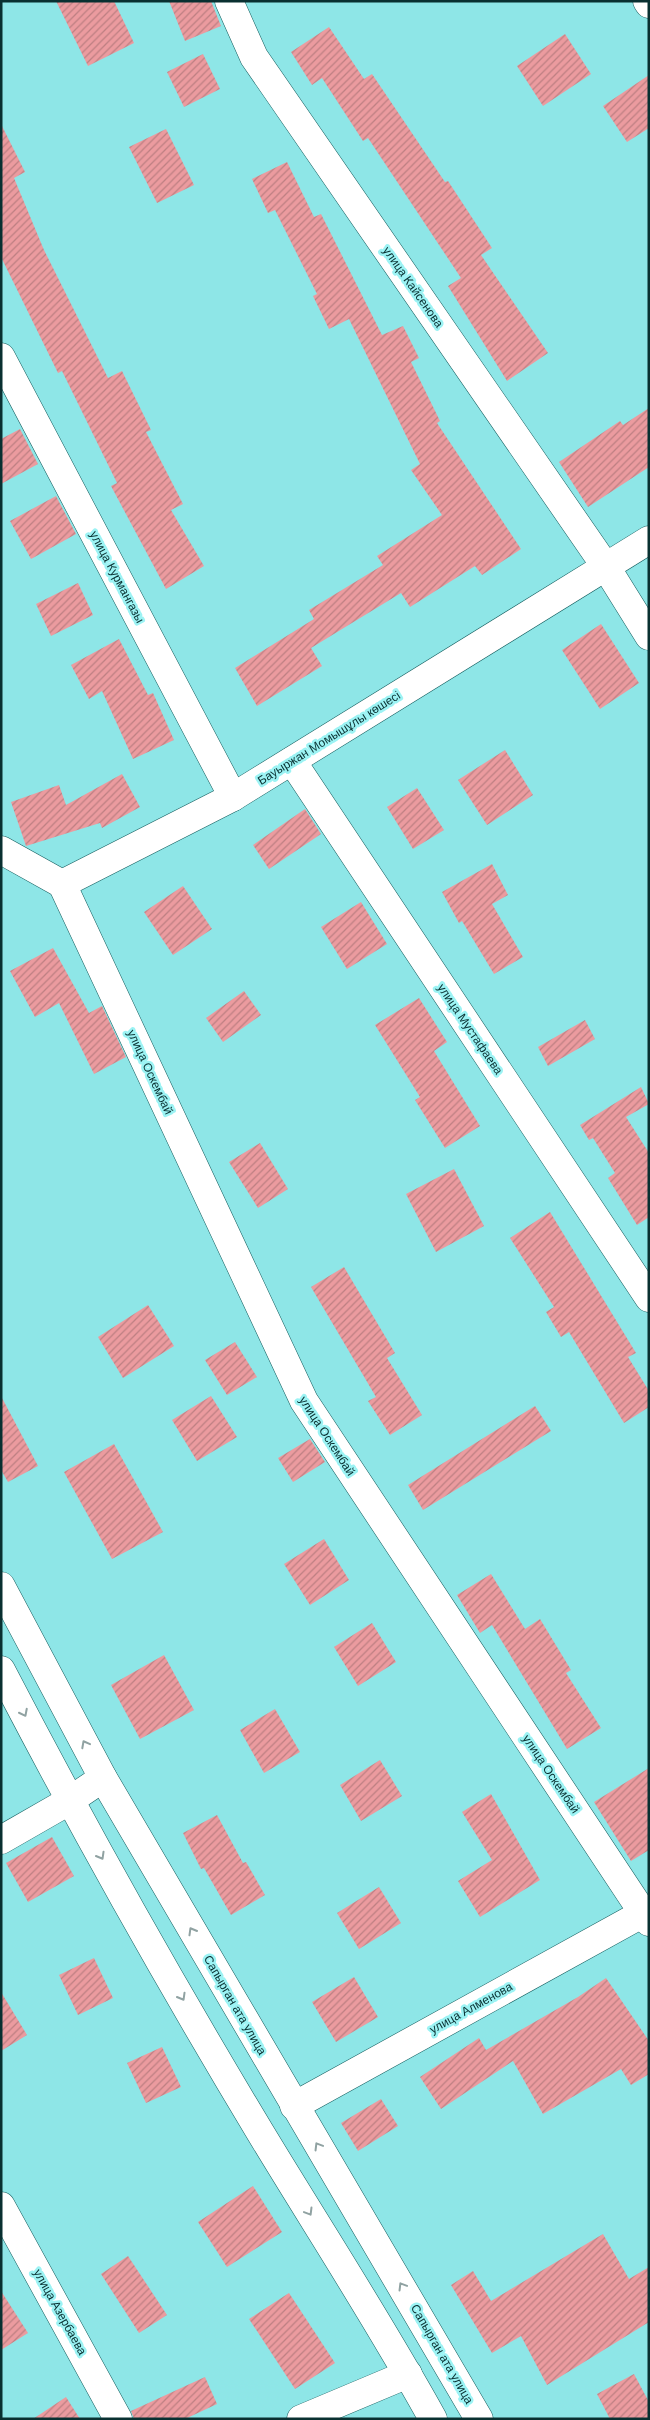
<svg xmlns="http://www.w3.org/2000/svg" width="650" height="2420" font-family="'DM Sans',sans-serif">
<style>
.building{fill:url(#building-hatch)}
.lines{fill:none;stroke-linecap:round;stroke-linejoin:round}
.minor-casing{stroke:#145d5e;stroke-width:29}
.major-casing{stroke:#145d5e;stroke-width:29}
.minor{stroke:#fff;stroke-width:28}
.major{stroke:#fff;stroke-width:28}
.oneway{stroke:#90a2a2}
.labels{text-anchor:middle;stroke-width:5;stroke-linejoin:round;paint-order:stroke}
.street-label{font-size:12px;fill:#093031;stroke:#9cf3f4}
</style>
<defs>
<pattern id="building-hatch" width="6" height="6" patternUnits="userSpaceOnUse" patternTransform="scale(1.25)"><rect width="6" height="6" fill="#eb9b9f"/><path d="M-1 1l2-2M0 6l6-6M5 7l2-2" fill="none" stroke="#bd7f82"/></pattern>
</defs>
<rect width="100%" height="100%" fill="#8ee6e7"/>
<!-- building -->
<g class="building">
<path d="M 56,1 L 114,1 L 134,43 L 88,66 Z"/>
<path d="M 169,1 L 211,1 L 221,26 L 185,41 Z"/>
<path d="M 329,27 L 364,79 L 372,74 L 445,182 L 448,181 L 492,248 L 481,255 L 548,353 L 507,381 L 448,286 L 461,278 L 368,138 L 363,141 L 322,78 L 312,85 L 291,52 Z"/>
<path d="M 565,34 L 591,74 L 543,106 L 517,66 Z"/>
<path d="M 203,54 L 220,89 L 184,107 L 167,72 Z"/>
<path d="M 649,75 L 649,128 L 627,142 L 603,106 Z"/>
<path d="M 1,124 L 25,172 L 14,178 L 44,250 L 108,378 L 122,371 L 151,430 L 146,432 L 183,504 L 171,510 L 204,566 L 166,589 L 111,486 L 117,483 L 62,371 L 58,373 L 1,257 Z"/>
<path d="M 166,129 L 194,185 L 157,203 L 129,147 Z"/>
<path d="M 287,162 L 314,217 L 321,214 L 382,335 L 403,326 L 419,358 L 411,362 L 440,421 L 437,423 L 521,549 L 482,575 L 475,566 L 410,607 L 401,593 L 311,648 L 322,666 L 257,706 L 235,668 L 314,619 L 309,610 L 383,565 L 377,556 L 442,515 L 411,470 L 420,464 L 349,319 L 329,329 L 313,296 L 317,294 L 275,210 L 268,213 L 252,179 Z"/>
<path d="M 649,408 L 649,467 L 588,507 L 559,462 L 620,421 L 623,425 Z"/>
<path d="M 20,429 L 38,464 L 1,484 L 1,439 Z"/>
<path d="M 56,496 L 76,534 L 31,559 L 10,521 Z"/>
<path d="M 78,583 L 93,615 L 51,636 L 36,604 Z"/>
<path d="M 601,624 L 639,683 L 600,709 L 562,650 Z"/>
<path d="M 119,639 L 148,695 L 153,693 L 174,740 L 133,759 L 102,691 L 89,699 L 71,665 Z"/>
<path d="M 505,750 L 533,795 L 487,825 L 458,780 Z"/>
<path d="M 122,774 L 140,807 L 102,828 L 100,823 L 26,846 L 11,802 L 59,785 L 66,805 Z"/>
<path d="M 417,788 L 444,830 L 413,849 L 387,807 Z"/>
<path d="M 305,809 L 321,834 L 269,869 L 253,845 Z"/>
<path d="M 492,864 L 508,895 L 492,904 L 523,957 L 494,974 L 462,921 L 459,923 L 442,892 Z"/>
<path d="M 183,886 L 212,929 L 173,955 L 144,912 Z"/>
<path d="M 361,902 L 387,944 L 347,969 L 321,927 Z"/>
<path d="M 53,948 L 89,1013 L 102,1006 L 126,1057 L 94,1074 L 59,1003 L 35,1017 L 10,971 Z"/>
<path d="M 244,991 L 261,1015 L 223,1042 L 206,1018 Z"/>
<path d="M 419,998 L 447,1042 L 434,1051 L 480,1126 L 445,1148 L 415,1100 L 420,1097 L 375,1025 Z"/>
<path d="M 585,1020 L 595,1039 L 548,1066 L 538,1047 Z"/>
<path d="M 641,1087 L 649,1104 L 626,1117 L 649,1153 L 649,1217 L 637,1225 L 608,1178 L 615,1173 L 593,1138 L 589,1140 L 580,1125 Z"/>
<path d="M 260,1143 L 288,1189 L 258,1208 L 229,1162 Z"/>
<path d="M 454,1169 L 484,1226 L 436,1252 L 406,1194 Z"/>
<path d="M 550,1212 L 636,1353 L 628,1357 L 649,1391 L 649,1407 L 624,1423 L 569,1332 L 561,1337 L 546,1312 L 554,1307 L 510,1238 Z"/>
<path d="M 344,1267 L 395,1353 L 387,1358 L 422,1415 L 390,1435 L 368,1401 L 376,1397 L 311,1287 Z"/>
<path d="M 148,1305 L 174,1346 L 123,1378 L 98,1337 Z"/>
<path d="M 235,1342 L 257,1377 L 227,1395 L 205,1360 Z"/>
<path d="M 1,1396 L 38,1466 L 8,1482 L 1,1470 Z"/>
<path d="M 211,1396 L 237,1437 L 197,1461 L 172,1420 Z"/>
<path d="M 535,1406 L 551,1431 L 423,1510 L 408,1485 Z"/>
<path d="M 310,1439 L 325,1462 L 293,1482 L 278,1458 Z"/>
<path d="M 114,1444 L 163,1532 L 112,1559 L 64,1472 Z"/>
<path d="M 324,1539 L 349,1580 L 310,1605 L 284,1564 Z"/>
<path d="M 491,1574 L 525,1629 L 540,1619 L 571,1670 L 566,1673 L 601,1728 L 567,1749 L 492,1625 L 480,1633 L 457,1595 Z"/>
<path d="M 372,1623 L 396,1662 L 358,1686 L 334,1647 Z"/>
<path d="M 164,1655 L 194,1710 L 140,1739 L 111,1685 Z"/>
<path d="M 275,1709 L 300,1752 L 264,1773 L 240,1730 Z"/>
<path d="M 380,1760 L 402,1796 L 361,1821 L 340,1785 Z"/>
<path d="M 649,1768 L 649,1850 L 631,1861 L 594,1802 Z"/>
<path d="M 491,1794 L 540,1880 L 480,1917 L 458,1881 L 492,1860 L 462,1812 Z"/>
<path d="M 217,1815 L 243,1863 L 246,1862 L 265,1895 L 231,1915 L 204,1868 L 201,1869 L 183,1833 Z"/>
<path d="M 52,1837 L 74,1876 L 28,1902 L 6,1863 Z"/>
<path d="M 379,1887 L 401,1923 L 359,1949 L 337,1913 Z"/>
<path d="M 94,1958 L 113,1998 L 78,2015 L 59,1975 Z"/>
<path d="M 354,1977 L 378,2017 L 336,2042 L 312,2002 Z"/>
<path d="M 606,1978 L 649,2041 L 649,2074 L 631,2085 L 621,2069 L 543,2114 L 513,2061 L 441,2109 L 420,2077 L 479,2038 L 486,2050 L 578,1997 Z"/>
<path d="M 1,1992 L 27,2035 L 1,2051 Z"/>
<path d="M 162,2047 L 181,2087 L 146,2103 L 127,2063 Z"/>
<path d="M 381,2099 L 398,2126 L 358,2151 L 341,2123 Z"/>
<path d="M 253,2186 L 282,2232 L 227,2267 L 198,2222 Z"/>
<path d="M 603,2234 L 629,2279 L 649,2267 L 649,2322 L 547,2385 L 521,2336 L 492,2353 L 451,2285 L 473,2271 L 491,2301 Z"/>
<path d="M 128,2256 L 167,2315 L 139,2333 L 101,2274 Z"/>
<path d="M 1,2291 L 28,2333 L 1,2350 Z"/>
<path d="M 289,2293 L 335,2363 L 295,2389 L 249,2319 Z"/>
<path d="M 634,2374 L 649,2402 L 649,2419 L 610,2419 L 597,2394 Z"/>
<path d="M 205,2377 L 217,2404 L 185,2419 L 134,2419 L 131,2411 Z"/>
<path d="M 66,2397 L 80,2419 L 33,2419 Z"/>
</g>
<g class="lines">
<!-- minor casing -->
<g class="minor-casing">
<g id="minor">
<path d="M 229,1 L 254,57 L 606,567 L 649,636"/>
<path d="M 647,1 L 649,4"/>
<path d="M 1,357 L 233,797"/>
<path d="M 292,761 L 649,1298"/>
<path d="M 1,850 L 62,884 L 233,797 L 649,540"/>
<path d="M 62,884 L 304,1401 L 649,1922"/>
<path d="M 1,1840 L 69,1801 L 103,1778"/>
<path d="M 294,2106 L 649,1910"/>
<path d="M 1,2206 L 118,2419"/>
<path d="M 301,2419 L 408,2374"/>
</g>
</g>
<!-- major casing -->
<g class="major-casing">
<g id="major">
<path d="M 1,1586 L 103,1778 L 479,2419"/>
<path d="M 1,1670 C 82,1826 169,1981 260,2132 C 318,2228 379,2321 433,2419"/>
</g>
</g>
<!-- minor -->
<use href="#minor" class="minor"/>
<!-- major -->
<use href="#major" class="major"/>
</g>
<!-- one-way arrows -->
<defs><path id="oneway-chevron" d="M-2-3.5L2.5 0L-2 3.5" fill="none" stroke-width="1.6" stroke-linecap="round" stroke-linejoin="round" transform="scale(1.25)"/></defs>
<g class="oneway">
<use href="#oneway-chevron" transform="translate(24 1713) rotate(63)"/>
<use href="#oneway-chevron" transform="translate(85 1744) rotate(-118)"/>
<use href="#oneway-chevron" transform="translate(101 1856) rotate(60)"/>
<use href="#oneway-chevron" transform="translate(192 1931) rotate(-120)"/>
<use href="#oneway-chevron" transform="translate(182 1997) rotate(60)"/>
<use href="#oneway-chevron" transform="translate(318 2146) rotate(-121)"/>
<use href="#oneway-chevron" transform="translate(309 2212) rotate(59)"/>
<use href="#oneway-chevron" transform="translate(402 2286) rotate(-121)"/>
</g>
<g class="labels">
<!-- street labels -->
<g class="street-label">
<text transform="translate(413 287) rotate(55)" y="4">улица Кайсенова</text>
<text transform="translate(117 577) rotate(62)" y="4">улица Курмангазы</text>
<text transform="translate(329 738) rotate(-32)" y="4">Бауыржан Момышұлы көшесі</text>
<text transform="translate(470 1029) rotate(56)" y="4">улица Мустафаева</text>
<text transform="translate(150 1072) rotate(65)" y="4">улица Оскембай</text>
<text transform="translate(327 1436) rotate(57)" y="4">улица Оскембай</text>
<text transform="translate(551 1774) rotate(56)" y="4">улица Оскембай</text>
<text transform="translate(235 2005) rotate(60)" y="4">Сапырган ата улица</text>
<text transform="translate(471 2008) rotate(-29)" y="4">улица Алменова</text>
<text transform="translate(60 2312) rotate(61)" y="4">улица Азербаева</text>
<text transform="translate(442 2354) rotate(60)" y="4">Сапырган ата улица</text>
</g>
</g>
<!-- border -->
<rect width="650" height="2420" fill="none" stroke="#093031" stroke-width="5"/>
</svg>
